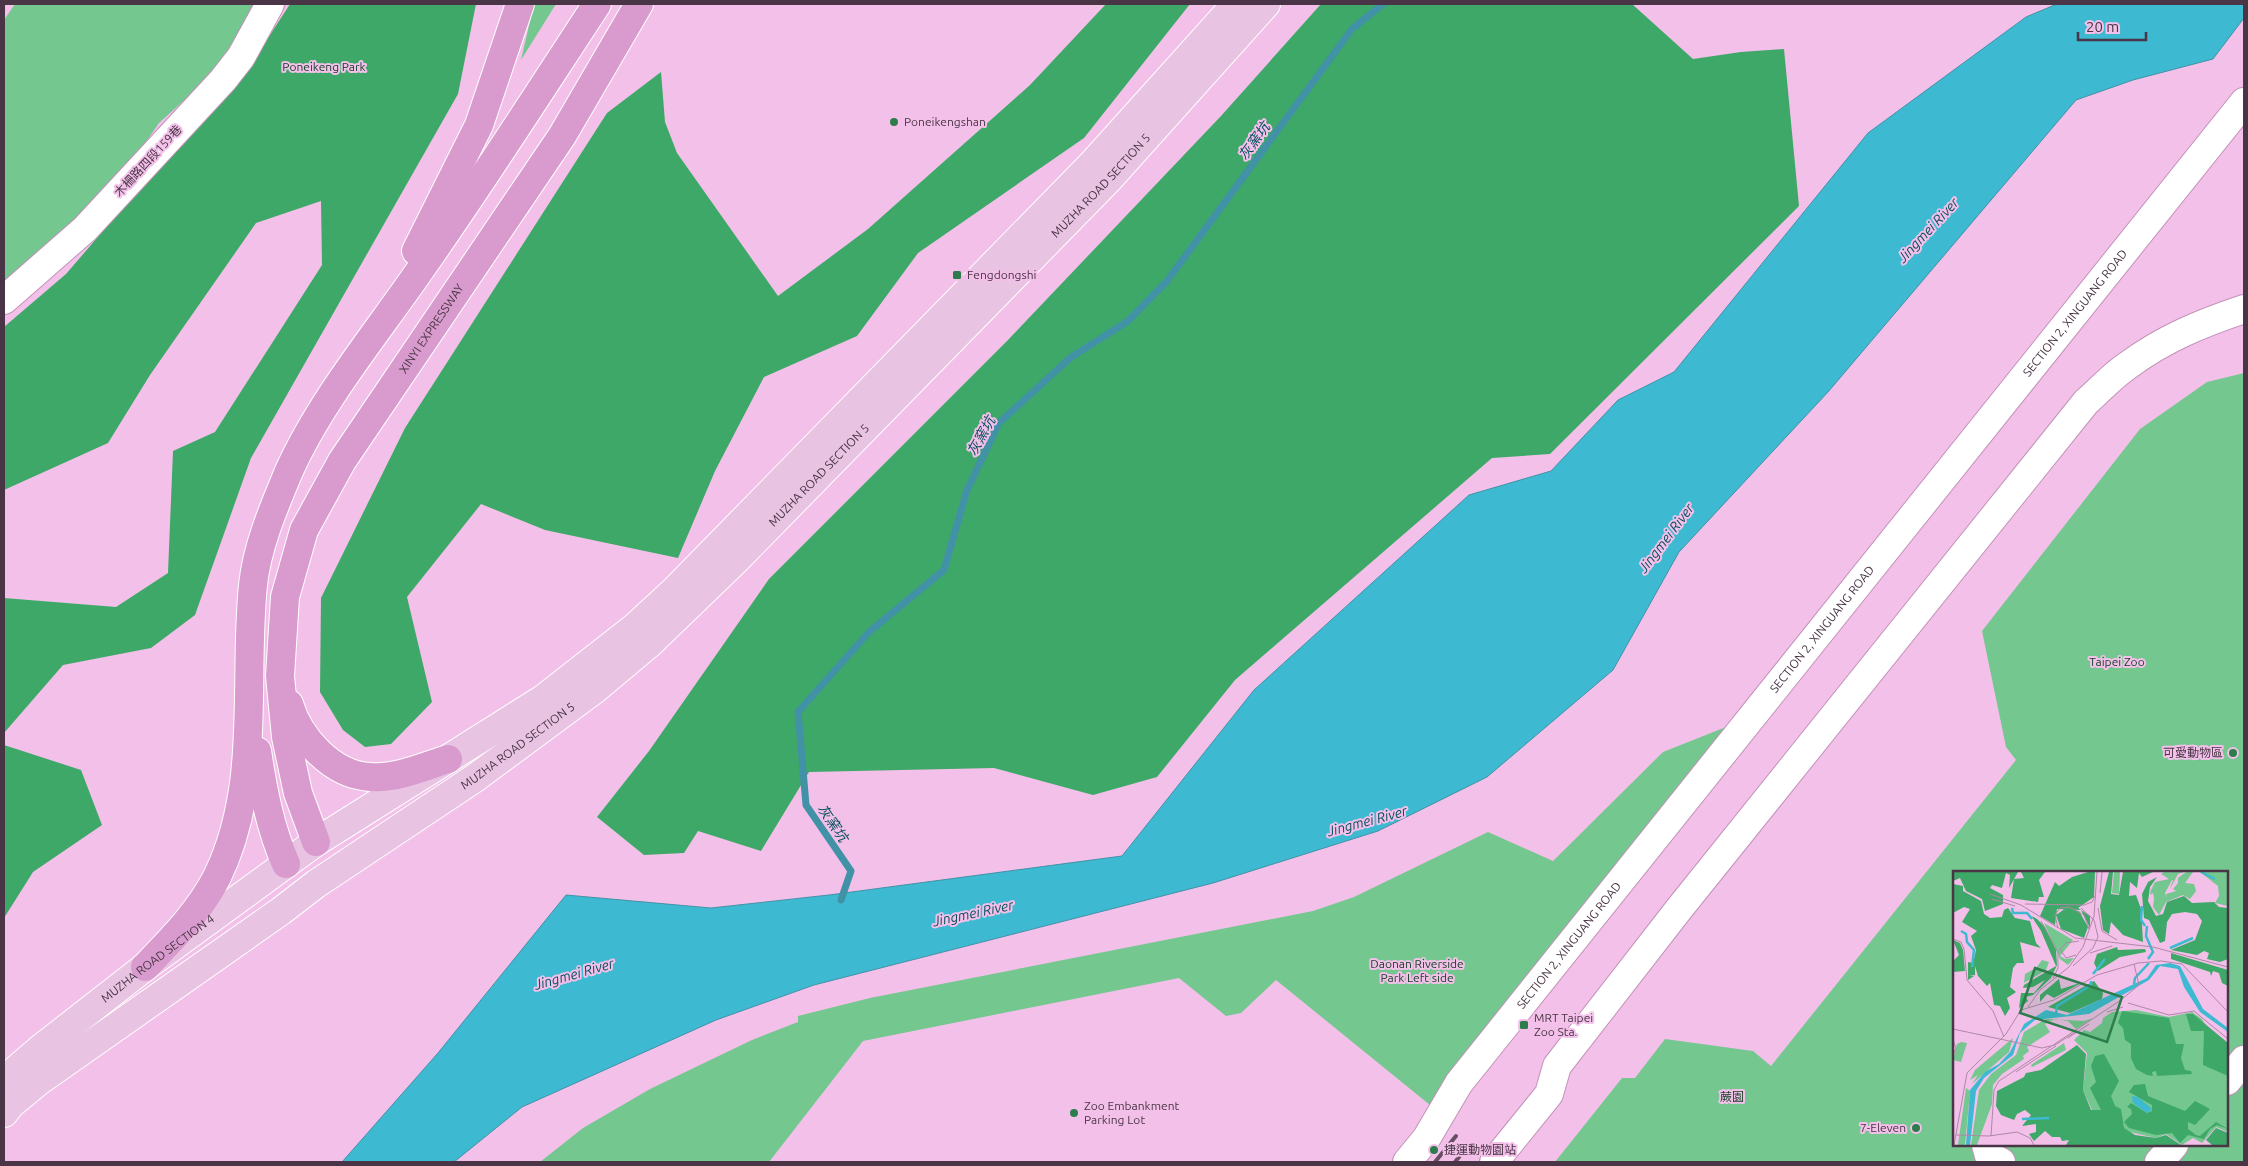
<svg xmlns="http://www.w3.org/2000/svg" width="2248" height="1166" font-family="Ubuntu,'Noto Sans TC',sans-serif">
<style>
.green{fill:#74c78f;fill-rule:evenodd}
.forest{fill:#3da867}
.water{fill:#3dbad1;stroke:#4192a7}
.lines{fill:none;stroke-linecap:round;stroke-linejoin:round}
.stream{stroke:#4192a7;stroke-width:7}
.minor-casing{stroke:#c292b9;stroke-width:30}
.major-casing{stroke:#fff;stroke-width:30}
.highway-casing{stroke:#fff;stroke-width:30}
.minor{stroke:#fff;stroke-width:28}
.major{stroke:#e8c3e2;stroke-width:28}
.highway{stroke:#d99bce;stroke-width:28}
.rail{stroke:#684e63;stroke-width:4}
.poi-dot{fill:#2d7c4b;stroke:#f3c0e9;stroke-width:2}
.labels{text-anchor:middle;stroke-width:4;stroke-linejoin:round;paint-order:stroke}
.park-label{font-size:12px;fill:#123d22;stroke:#f3c0e9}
.poi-label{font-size:12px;fill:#493545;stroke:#f3c0e9;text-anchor:start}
.street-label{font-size:12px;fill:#493545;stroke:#f3c0e9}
.water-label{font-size:14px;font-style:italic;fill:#06505d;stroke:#f3c0e9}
.inset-river{fill:none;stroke:#3dbad1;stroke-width:2.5}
.inset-road{fill:none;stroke:#af88a7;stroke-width:1}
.view{fill:#2d7c4b;fill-opacity:0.15;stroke:#2d7c4b;stroke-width:2.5}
.inset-edge{fill:none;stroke:#493545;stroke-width:2.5}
</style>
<rect width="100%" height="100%" fill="#f3c0e9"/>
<!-- green -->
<g class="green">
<path d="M 15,4 L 257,4 L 222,66 L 159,123 L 127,169 L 75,222 L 4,282 L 4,20 Z"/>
<path d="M 534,4 L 556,4 L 521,60 Z"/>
<path d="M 2244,373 L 2244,1162 L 1555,1162 L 1622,1078 L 1635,1078 L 1665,1039 L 1753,1051 L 1771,1066 L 2016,760 L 2006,747 L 1982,631 L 2140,429 L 2207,382 ZM 1954,872 L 2227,872 L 2227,1145 L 1954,1145 Z"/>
<path d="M 1731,725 L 1430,1105 L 1276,980 L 1241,1013 L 1226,1016 L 1179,978 L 863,1041 L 769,1162 L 540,1162 L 583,1128 L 650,1089 L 752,1040 L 798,1022 L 798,1016 L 870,998 L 1313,911 L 1354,897 L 1488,832 L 1553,861 L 1663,752 Z"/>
</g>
<!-- forest -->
<g class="forest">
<path d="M 290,4 L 476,4 L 458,94 L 251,458 L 195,615 L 151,648 L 63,665 L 4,733 L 4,598 L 116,607 L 168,573 L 173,451 L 215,432 L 322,265 L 321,201 L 256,223 L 150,375 L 108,443 L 4,490 L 4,327 L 66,274 L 172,151 L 237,86 Z"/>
<path d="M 1106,4 L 1190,4 L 1084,138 L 918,253 L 857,336 L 764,377 L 715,471 L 678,558 L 545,530 L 481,504 L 407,597 L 432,702 L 391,744 L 365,747 L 343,730 L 320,692 L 321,598 L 405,428 L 607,113 L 661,72 L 665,122 L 677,153 L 778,296 L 868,229 L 1030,85 Z"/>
<path d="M 1321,4 L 1632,4 L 1693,59 L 1741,52 L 1784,49 L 1799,206 L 1550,454 L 1492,458 L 1235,680 L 1157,777 L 1093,795 L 994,768 L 809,772 L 761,851 L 698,831 L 684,853 L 644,855 L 597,817 L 649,751 L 769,579 L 1007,341 L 1221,116 Z"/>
<path d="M 4,745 L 81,770 L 102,825 L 33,872 L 4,918 Z"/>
</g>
<!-- water -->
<path class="water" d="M 2057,4 L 2244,4 L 2244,18 L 2213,59 L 2133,80 L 2076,100 L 1828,392 L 1679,552 L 1613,670 L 1487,777 L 1378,831 L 1213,883 L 814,985 L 716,1020 L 522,1107 L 454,1162 L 342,1162 L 438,1053 L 566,895 L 711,908 L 829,895 L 1122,856 L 1254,690 L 1469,495 L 1551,471 L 1618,400 L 1674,372 L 1868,133 L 2026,17 Z"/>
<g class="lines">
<!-- stream -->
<path class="stream" d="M 841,900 L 851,871 L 806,805 L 798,712 L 869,632 L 944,570 L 967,490 L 999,423 L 1070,358 L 1128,321 L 1167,281 L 1352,29 L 1383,4"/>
<!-- minor casing -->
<g class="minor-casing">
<g id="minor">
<path d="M 4,300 L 85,229 L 223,80 L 241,57 L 270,4"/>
<path d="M 2227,1081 L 2244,1060"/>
<path d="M 1986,1145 L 1989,1156 L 2001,1162"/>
<path id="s1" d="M 1407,1162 L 1426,1139 L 1459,1083 L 2244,102"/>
<path d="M 1494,1162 L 1549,1094 L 1557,1066 L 1679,909 L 2086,402 C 2100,390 2112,376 2127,366 C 2163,339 2202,323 2244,309"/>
<path d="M 2159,1162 L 2174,1145"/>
</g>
</g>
<!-- major casing -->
<g class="major-casing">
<g id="major">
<path id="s2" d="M 4,1080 L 40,1049 L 145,967 L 316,842 L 543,699 L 635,627 L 675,590 L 1092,164 L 1236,4"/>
<path id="s3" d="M 4,1113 L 10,1105 L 39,1081 L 281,911 L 316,884 L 475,778 L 594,690 L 650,643 L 735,561 L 1109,179 L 1266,4"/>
</g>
</g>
<!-- highway casing -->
<g class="highway-casing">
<g id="highway">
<path d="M 416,251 L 479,125 L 520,4"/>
<path d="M 289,704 C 299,738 332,775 370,777 C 396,779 423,767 448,759"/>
<path d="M 257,751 C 263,790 270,828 286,864"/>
<path id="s4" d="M 316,842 L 298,793 L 286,737 L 280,676 L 285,597 L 304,530 L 342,461 L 562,136 L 639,4"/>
<path d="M 145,967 C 172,939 199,912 217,877 C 262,785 243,683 253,585 C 257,546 274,507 289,471 C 320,402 375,335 418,273 C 480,185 538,94 597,4"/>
</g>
</g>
<!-- minor -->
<use href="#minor" class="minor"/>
<!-- major -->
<use href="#major" class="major"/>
<!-- highway -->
<use href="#highway" class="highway"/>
<!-- rail -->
<g class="rail">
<path d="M 1435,1162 L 1456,1136"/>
<path d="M 1455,1162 L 1467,1147"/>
</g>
</g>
<!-- markers -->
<g class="poi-dot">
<circle cx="894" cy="122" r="5"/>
<rect x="952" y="270" width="10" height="10" rx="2.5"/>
<circle cx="2233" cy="753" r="5"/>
<rect x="1519" y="1020" width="10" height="10" rx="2.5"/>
<circle cx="1074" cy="1113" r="5"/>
<circle cx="1916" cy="1128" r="5"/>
<circle cx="1434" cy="1150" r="5"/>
</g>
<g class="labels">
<!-- park labels -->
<g class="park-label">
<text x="324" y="71">Poneikeng Park</text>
<text x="2117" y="666">Taipei Zoo</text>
<text x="1417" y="968">Daonan Riverside<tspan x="1417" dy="14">Park Left side</tspan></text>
<text x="1732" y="1101">蕨園</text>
</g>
<!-- poi labels -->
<g class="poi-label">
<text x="904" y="126">Poneikengshan</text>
<text x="967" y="279">Fengdongshi</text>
<text x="2223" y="757" text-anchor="end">可愛動物區</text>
<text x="1534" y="1022">MRT Taipei<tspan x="1534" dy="14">Zoo Sta.</tspan></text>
<text x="1084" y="1110">Zoo Embankment<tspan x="1084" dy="14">Parking Lot</tspan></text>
<text x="1906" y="1132" text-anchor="end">7-Eleven</text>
<text x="1444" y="1154">捷運動物園站</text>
</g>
<!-- street labels -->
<g class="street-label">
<text transform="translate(148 161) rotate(-47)" y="4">木柵路四段159巷</text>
<text dy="4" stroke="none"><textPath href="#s3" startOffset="1442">MUZHA ROAD SECTION 5</textPath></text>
<text dy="4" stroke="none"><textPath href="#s1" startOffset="1081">SECTION 2, XINGUANG ROAD</textPath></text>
<text dy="4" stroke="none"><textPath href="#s4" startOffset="558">XINYI EXPRESSWAY</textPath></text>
<text dy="4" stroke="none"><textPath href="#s3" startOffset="1038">MUZHA ROAD SECTION 5</textPath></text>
<text dy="4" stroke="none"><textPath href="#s1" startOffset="676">SECTION 2, XINGUANG ROAD</textPath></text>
<text dy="4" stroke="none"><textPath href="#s3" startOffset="632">MUZHA ROAD SECTION 5</textPath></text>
<text dy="4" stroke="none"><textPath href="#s1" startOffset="271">SECTION 2, XINGUANG ROAD</textPath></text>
<text dy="4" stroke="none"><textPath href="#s2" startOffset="196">MUZHA ROAD SECTION 4</textPath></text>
</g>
<!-- water labels -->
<g class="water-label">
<text transform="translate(1254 141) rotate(-54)" y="5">灰窯坑</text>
<text transform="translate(1928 230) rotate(-47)" y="5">Jingmei River</text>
<text transform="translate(981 436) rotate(-61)" y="5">灰窯坑</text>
<text transform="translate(1666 538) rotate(-53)" y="5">Jingmei River</text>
<text transform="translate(1367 821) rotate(-15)" y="5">Jingmei River</text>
<text transform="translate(833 823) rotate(56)" y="5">灰窯坑</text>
<text transform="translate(973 913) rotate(-12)" y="5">Jingmei River</text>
<text transform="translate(574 974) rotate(-16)" y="5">Jingmei River</text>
</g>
</g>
<!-- overview -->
<g transform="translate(1953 871)">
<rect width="275" height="275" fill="#f3c0e9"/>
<path d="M 161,1 L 167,1 L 166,23 L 159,22 ZM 211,1 L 231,1 L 225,3 L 217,18 L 220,9 L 219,9 L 212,22 L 214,27 L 213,23 L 223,20 L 220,18 L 225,12 L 225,7 L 233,1 L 240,1 L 232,12 L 241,13 L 243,20 L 237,28 L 230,24 L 213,31 L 206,44 L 200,36 L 201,28 L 200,22 L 197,24 L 198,19 L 202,11 L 216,8 L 208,3 ZM 247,1 L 275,1 L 275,35 L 262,32 L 266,25 L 265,15 ZM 91,52 L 120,69 L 107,85 L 112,88 L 121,87 L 115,94 L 107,88 ZM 89,89 L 96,91 L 93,99 L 71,112 L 72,103 L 83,97 ZM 183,139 L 216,146 L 239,141 L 249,148 L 275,193 L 275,261 L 263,256 L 249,272 L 240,267 L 229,274 L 213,263 L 203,267 L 177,261 L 139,239 L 130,219 L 134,182 L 121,169 L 131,159 L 137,161 L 149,152 L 150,147 L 159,141 ZM 140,147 L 123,158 L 115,150 L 102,148 L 92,153 L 97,161 L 74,176 L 76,180 L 70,185 L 71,188 L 49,203 L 40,214 L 39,233 L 24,274 L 18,274 L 26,219 L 38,203 L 63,184 L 71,161 L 93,148 L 131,150 ZM 60,167 L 56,181 L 19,213 L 25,204 L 17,209 L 22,199 ZM 8,171 L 14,172 L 8,191 L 0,189 L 4,173 ZM 111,172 L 113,179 L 79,196 L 78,194 ZM 13,217 L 17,220 L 12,274 L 5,274 Z" fill="#74c78f"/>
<path d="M 0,1 L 65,1 L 56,17 L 57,4 L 53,2 L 49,17 L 39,14 L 37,17 L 50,24 L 50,33 L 32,40 L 29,28 L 13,20 L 7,7 L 0,10 ZM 68,1 L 92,1 L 86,9 L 91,26 L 86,26 L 85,31 L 58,27 L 61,8 L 71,7 ZM 135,1 L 142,1 L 141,26 L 125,37 L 137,45 L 137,57 L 128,39 L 104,38 L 102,54 L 87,45 L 102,11 L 106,15 L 119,6 ZM 156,1 L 160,1 L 158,23 L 166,24 L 170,1 L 200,1 L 189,6 L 186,2 L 184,17 L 177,11 L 176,25 L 183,24 L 188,38 L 190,71 L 170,64 L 158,51 L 156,63 L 150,59 L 147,35 ZM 204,6 L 197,16 L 195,30 L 203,45 L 210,43 L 214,31 L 231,25 L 239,32 L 261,31 L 266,36 L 275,37 L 275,88 L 267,91 L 254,88 L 256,82 L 251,80 L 244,84 L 218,79 L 242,69 L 249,50 L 244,43 L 232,41 L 219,43 L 214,51 L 212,70 L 207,72 L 196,49 L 191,47 L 189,23 L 195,11 ZM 0,13 L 10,15 L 10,20 L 28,30 L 31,43 L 37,47 L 49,46 L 51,39 L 55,37 L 62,47 L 77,50 L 83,72 L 88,77 L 67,71 L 71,92 L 64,92 L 60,97 L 57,116 L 63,121 L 54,127 L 57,137 L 52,145 L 47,135 L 41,134 L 37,112 L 34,115 L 25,105 L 22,95 L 22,104 L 16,105 L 21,105 L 15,109 L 15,91 L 20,92 L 23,79 L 18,65 L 24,60 L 9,51 L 17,38 L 11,36 L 0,42 ZM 113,37 L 126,40 L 135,56 L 131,67 L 108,58 L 103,44 ZM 65,38 L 84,48 L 92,56 L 103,79 L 104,94 L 98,107 L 80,124 L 73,126 L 75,130 L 66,137 L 68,122 L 81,122 L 92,109 L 80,116 L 70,117 L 71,114 L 103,95 L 88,60 L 79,46 ZM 0,69 L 7,72 L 10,79 L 12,100 L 0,101 L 0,90 L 6,84 ZM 164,76 L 165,79 L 192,78 L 193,81 L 167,86 L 145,100 L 141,92 L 144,83 ZM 218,82 L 275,99 L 275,115 L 269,112 L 266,102 L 260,100 L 258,105 L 257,101 L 218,88 ZM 106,108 L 108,118 L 130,111 L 101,127 L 94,123 L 87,131 L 87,124 ZM 141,110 L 150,122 L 149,128 L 117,142 L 95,136 ZM 169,140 L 216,147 L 223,173 L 231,173 L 228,187 L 232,199 L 238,200 L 239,203 L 204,205 L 203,200 L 199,201 L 200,205 L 194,204 L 183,198 L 178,187 L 178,173 L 172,169 L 170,157 L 165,152 ZM 233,143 L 240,143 L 275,172 L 275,205 L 250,194 L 251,160 L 238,160 ZM 124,174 L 133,183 L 130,219 L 138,239 L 148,239 L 137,217 L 143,211 L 138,195 L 142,185 L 151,183 L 166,210 L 158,225 L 162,235 L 168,238 L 171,257 L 182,264 L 203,267 L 213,264 L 228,274 L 113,274 L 116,269 L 109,270 L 107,266 L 99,266 L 92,260 L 81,270 L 76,263 L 83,261 L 83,253 L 69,255 L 78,244 L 72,239 L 64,243 L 61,249 L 48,244 L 43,235 L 44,220 L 71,206 L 73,202 L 88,199 ZM 192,213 L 195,225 L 232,240 L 242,230 L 257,238 L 242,254 L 235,251 L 235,258 L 243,264 L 247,265 L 263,251 L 275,258 L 264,254 L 257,258 L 251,268 L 235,264 L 227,272 L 219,262 L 203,264 L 176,257 L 171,251 L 179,243 L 178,238 L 174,236 L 178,232 L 194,242 L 199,240 L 199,234 L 176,221 L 181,214 ZM 263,257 L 275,262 L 275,274 L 259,274 L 253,269 Z" fill="#3da867"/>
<path d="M 217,92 L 227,95 L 250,138 L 275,157 L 275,161 L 247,141 L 231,116 L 225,98 L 207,95 L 196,109 L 136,143 L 82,149 L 67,162 L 60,184 L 31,207 L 23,220 L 17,274 L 13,274 L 17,219 L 32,201 L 46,193 L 57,181 L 71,153 L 93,139 L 114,144 L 194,107 L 203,94 ZM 179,225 L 185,226 L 199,238 L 194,242 L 180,232 Z" fill="#3dbad1"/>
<path class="inset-river" d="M 248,1 L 262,8M 189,35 L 188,49 L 192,55M 59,37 L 60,42 L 74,42 L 79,48M 194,55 L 193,65 L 200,81 L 195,88M 8,60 L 13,63 L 14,71 L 21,79 L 19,96M 217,77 L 240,67M 140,103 L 152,88M 181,113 L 182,107 L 196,92M 103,143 L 104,135 L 138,114 L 138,110M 69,248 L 96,247"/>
<path class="inset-road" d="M 147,22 L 149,1M 37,23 L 68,34 L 122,67 L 200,76 L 275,96M 39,28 L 62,35M 72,33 L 131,34 L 139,31 L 142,25M 145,37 L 149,60 L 164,69M 88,50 L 105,81 L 105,97 L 100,107M 105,57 L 102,44 L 107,37 L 116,36 L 131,44 L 136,58M 0,68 L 8,71 L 11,78 L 14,109 L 40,140 L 51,166M 137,82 L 159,75M 123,84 L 113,87 L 107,78 L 113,72 L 126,70M 120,95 L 140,77 L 145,66 L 141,49 L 128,37M 169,128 L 186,114 L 181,93M 175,132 L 216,144 L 241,140 L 275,168M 75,136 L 87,119 L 116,96 L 130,76 L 141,45 L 144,1M 154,141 L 170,136M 0,158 L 89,177 L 102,174 L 124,160M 115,167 L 136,153M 0,169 L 3,177 L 0,184M 63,201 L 103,175M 3,264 L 36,265 L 64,261 L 77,267 L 81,274M 38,265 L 41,219 L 46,210 L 168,129M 1,274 L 14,202 L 53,163 L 68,139 L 101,129 L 144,104 L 185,92 L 208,90 L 229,93 L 275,141"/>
<path class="view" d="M 82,97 L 169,126 L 154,171 L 67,142 Z"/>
<rect width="275" height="275" class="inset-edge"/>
</g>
<!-- border -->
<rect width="2248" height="1166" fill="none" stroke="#493545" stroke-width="10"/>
<!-- scale -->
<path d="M2078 32v8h68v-8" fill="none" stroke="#493545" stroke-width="2.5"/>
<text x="2086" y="32" font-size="15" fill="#493545" stroke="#f3c0e9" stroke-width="4" paint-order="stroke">20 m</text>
</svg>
